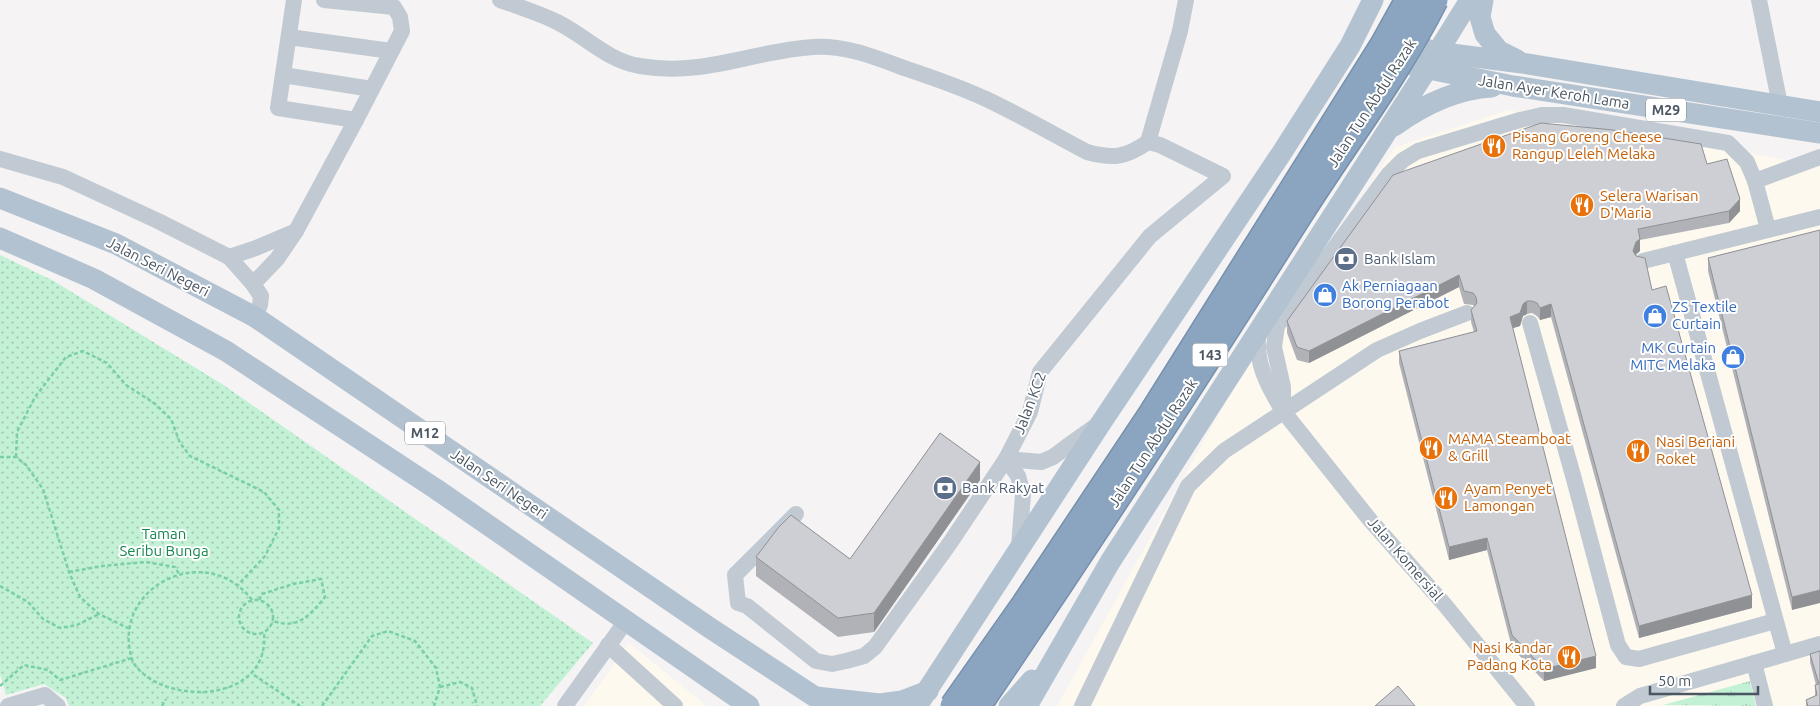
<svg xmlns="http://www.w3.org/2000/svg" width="1820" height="706" font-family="Ubuntu,sans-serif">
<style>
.commercial{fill:#fdf9ef}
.grass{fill:url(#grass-tufts)}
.park{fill:url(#park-dots)}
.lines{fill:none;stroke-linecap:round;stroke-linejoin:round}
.path{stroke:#7ad0a6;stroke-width:2.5;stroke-dasharray:4 2.5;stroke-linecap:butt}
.minor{stroke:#c1cad2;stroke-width:16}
.major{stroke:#b3c2d1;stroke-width:21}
.highway-bridge-casing{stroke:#7690ad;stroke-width:28;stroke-linecap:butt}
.highway-bridge{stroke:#8ba5c1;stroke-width:25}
.wall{fill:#b0b2b7}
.shaded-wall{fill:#909195}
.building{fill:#cdcfd5;stroke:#909195}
.labels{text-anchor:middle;stroke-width:4;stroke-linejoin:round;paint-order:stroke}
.shield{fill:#fff;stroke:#808990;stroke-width:1}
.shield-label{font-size:14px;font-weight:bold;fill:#4a5661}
.street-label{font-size:15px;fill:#4a5661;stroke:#fff}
.food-label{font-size:15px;fill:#c56008;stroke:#fff;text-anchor:start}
.service-label{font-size:15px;fill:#4e5e75;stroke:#fff;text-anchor:start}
.shop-label{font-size:15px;fill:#366cbe;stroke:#fff;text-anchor:start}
.park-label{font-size:15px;fill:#17864f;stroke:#fff}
</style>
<defs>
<pattern id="grass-tufts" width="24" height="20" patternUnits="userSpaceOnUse" patternTransform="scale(1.25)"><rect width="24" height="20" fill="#c3f1d5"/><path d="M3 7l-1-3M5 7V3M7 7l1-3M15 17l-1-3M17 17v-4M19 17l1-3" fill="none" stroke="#a0c6b0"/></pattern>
<pattern id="park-dots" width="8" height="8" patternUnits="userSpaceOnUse" patternTransform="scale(1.25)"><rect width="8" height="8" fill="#c3f1d5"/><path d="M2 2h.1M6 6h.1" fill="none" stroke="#a0c6b0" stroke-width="1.8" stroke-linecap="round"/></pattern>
</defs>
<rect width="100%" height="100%" fill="#f5f3f3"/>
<!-- commercial -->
<g class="commercial">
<path d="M 1508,110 L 1820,166 L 1820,706 L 1057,706 L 1226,401 L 1395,147 Z"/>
<path d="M 629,643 L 707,706 L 584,706 Z"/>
</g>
<!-- grass -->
<path class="grass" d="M 1750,681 L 1756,706 L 1663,705 Z"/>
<!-- park -->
<path class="park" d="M 0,255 L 52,280 L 222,384 L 593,643 L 540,706 L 69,706 L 66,698 L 44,684 L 6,695 L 0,674 Z"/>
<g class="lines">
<!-- path -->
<g class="path">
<path d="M 0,457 L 16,457 L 26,465 L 43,489 L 69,572 L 80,597 L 99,614 L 130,629"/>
<path d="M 16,457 L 17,432 L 35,397 L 66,357 L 83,351 L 107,363 L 126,385 L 154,403 L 171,419 L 180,443 L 190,456 L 264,492 L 279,510 L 279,528 L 265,556 L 238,585"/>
<path d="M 69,572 L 102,566 L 146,562 L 175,567 L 179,574"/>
<path d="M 0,586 L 28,602 L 43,619 L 60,628 L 77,625 L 99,614"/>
<circle cx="256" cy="617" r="17"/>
<path d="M 252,600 C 205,538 107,589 133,662 C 160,706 271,706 264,632"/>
<path d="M 259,600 L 262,594 L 293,584 L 321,579 L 325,597 C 310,615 298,630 273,621"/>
<path d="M 254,675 L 300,706"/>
<path d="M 0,686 L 24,665 L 48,670 L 60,680 L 132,658"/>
<path d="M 440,687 L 460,682 L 472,688 L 477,706"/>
<path d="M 162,706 L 166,699"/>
<path d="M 322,706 L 372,636 L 388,631 L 415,641 L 436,668 L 440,687 L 434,706"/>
</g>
<!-- minor -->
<g class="minor">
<path d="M 294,0 L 278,108 L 356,120"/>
<path d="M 500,0 C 519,7 539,13 557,22 C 586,36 607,61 640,66 C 704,77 752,51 813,47 C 845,45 875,57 904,68 C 931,77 960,87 986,99 C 1020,115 1053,134 1087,152 C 1113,159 1125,158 1148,142 L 1160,145 L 1223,176 L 1150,236 L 1040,372 L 1030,412 L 1006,459 L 950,543 L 875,647 L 864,656 L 846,661 L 832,664 L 816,661 L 747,606 L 738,603 L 735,575 L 796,514"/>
<path d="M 1759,0 L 1780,105"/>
<path d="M 289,37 L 391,51"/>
<path d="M 283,75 L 372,89"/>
<path d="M 1148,142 L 1180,31 L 1186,0"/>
<path d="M 0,159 L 63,177 L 158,221 L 229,257 L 253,284 L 261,296 L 260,305 L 255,317"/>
<path d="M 1755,181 L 1820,157"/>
<path d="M 1675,253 L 1785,654"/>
<path d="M 229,257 L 256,248 L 296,231"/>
<path d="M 1643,261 L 1820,217"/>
<path d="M 253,284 L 277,259 L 296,231 L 356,120 L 402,31 L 400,17 L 394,7 L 324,0"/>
<path d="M 1530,323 L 1574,479 L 1618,645 L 1626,657 L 1639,659 L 1775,621"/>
<path d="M 1259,330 C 1254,361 1267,385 1283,411 L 1370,520 L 1445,605 L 1527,706"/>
<path d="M 1283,411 L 1283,387 L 1274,347 L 1277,326 L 1388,175 L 1403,160 L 1418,151 L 1520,120 L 1542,115 L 1563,115 L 1728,143 L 1747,162 L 1755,181 L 1768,229"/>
<path d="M 1006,459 L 1041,462 L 1053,457 L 1073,442 L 1097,425"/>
<path d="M 1006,459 L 1018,476 L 1023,494 L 1019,547"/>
<path d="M 608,645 L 675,706"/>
<path d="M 1754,663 L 1765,706"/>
<path d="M 8,706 L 45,695 L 58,706"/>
<path d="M 565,706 L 626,621"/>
<path d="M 1082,706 L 1188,486 L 1224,451 L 1377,350 L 1420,331 L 1467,313"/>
<path d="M 1624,706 L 1640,696 L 1820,644"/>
</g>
<!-- major -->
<g class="major">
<path d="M 1483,0 L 1480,17 L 1485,34 L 1499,51 L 1517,60"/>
<path d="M 1426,49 L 1436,52 L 1522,63 L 1820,112"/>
<path d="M 1414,66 L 1513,86 L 1820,133"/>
<path d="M 1394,126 C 1423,105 1456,89 1492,87"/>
<path d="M 0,198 L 116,244 L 255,317 L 710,628 L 829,706"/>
<path d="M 0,238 L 94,279 L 226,351 L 436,489 L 749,706"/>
<path d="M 816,697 L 880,704 L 902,701 L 928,691"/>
<path d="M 917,706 L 1101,423 L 1281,154 L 1350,46 L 1373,0"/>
<path d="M 1009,706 L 1032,680"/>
<path d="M 1027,706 L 1110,562 L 1427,69 L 1470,0"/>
</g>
<!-- highway-bridge casing -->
<g class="highway-bridge-casing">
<g id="highway-bridge">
<path d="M 953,706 L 1024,605 L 1152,413 L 1383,45 L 1408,0"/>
<path d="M 978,706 C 1088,544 1195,380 1300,214 C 1345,143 1397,75 1435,0"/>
</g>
</g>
<!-- highway-bridge -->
<use href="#highway-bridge" class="highway-bridge"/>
</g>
<!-- wall -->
<g class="wall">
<path d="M 1707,164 L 1740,211 L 1729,223 L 1640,240 L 1640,251 L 1636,255 L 1652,290 L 1752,608 L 1639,638 L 1551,317 L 1540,320 L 1537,316 L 1532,313 L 1527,314 L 1523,316 L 1520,326 L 1513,328 L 1596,668 L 1544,681 L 1512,648 L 1487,550 L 1449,560 L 1399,363 L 1399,351 L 1474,332 L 1471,322 L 1471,310 L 1474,306 L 1473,305 L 1464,304 L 1459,287 L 1309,363 L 1297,360 L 1287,333 L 1287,321 Z"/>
<path d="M 1820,230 L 1792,610 L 1708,271 L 1708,258 Z"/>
<path d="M 980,480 L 874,632 L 838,637 L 756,576 L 756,557 L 850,559 Z"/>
<path d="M 1820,651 L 1820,706 L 1806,706 L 1806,700 L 1815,696 L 1815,685 L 1816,685 L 1810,662 L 1810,654 Z"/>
</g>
<!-- shaded-wall -->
<g class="shaded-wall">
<path d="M 1740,199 L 1740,211 L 1729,223 L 1729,211 Z"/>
<path d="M 1640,239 L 1640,251 L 1636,254 L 1633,263 L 1633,251 L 1636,242 Z"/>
<path d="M 1459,275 L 1459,287 L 1309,363 L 1309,351 Z"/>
<path d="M 1527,301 L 1527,314 L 1523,316 L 1520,326 L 1510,329 L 1510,317 L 1523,304 Z"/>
<path d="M 1551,304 L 1551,317 L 1540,320 L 1540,308 Z"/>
<path d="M 980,462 L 980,480 L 874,632 L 874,613 Z"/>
<path d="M 1487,538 L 1487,550 L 1449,560 L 1449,547 Z"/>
<path d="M 1820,590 L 1820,603 L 1792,610 L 1792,597 Z"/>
<path d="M 1752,595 L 1752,608 L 1639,638 L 1639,626 Z"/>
<path d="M 1596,656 L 1596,668 L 1544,681 L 1544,669 Z"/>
</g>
<!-- building -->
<g class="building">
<path d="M 1541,123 L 1613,130 L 1701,144 L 1707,164 L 1727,159 L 1740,199 L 1729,211 L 1638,229 L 1640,239 L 1636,242 L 1633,251 L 1636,256 L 1645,258 L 1652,290 L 1666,286 L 1752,595 L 1639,626 L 1551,304 L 1540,308 L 1537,303 L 1532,301 L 1527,301 L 1523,304 L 1520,313 L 1510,317 L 1596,656 L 1544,669 L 1512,635 L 1487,538 L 1449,547 L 1399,351 L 1477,331 L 1471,310 L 1477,303 L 1476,297 L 1473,293 L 1464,291 L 1459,275 L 1309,351 L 1297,347 L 1287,321 L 1393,175 Z"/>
<path d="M 1820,230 L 1820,590 L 1792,597 L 1708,258 Z"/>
<path d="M 940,433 L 980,462 L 874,613 L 838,618 L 756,557 L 778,528 L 791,515 L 850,559 Z"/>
<path d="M 1820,651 L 1820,706 L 1808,706 L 1806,700 L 1817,695 L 1815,685 L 1819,684 L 1810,654 Z"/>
<path d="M 1398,686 L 1415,706 L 1375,706 Z"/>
</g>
<!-- icons -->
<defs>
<g id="restaurant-disc" transform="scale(1.25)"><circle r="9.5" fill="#e8710a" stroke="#fff"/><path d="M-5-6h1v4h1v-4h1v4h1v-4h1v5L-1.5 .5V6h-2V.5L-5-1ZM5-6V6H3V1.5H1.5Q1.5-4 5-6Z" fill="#fff"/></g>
<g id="bank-disc" transform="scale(1.25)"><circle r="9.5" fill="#5c6f8a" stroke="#fff"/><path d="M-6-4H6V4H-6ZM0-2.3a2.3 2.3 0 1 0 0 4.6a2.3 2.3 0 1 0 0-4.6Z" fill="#fff"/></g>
<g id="shop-disc" transform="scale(1.25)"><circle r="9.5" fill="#3f7fe0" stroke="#fff"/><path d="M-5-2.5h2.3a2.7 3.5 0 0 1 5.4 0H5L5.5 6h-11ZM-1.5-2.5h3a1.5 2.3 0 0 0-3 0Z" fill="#fff"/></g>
</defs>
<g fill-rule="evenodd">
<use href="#restaurant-disc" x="1494" y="146"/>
<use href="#restaurant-disc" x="1582" y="205"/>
<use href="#bank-disc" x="1346" y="259"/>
<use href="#shop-disc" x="1325" y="295"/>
<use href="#shop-disc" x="1655" y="316"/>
<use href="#shop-disc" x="1733" y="357"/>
<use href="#restaurant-disc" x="1431" y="448"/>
<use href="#restaurant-disc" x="1638" y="451"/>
<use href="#bank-disc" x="945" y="488"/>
<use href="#restaurant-disc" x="1446" y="498"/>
<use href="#restaurant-disc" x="1569" y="657"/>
</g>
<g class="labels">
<!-- shield labels -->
<g class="shield">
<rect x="1646" y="98.5" width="40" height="23" rx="4"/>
<rect x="1192.5" y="343.5" width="35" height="23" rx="4"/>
<rect x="405" y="421.5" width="40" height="23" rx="4"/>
</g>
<g class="shield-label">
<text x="1666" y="115">M29</text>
<text x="1210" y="360">143</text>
<text x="425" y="438">M12</text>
</g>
<!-- street labels -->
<g class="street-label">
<text transform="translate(1554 92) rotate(9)" y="5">Jalan Ayer Keroh Lama</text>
<text transform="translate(1372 103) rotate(-57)" y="5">Jalan Tun Abdul Razak</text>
<text transform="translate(158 267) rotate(27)" y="5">Jalan Seri Negeri</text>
<text transform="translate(1030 403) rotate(-69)" y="5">Jalan KC2</text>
<text transform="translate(1153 443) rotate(-57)" y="5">Jalan Tun Abdul Razak</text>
<text transform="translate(499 484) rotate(34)" y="5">Jalan Seri Negeri</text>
<text transform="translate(1405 559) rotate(49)" y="5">Jalan Komersial</text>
</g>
<!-- food labels -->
<g class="food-label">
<text x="1512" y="142">Pisang Goreng Cheese<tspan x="1512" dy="17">Rangup Leleh Melaka</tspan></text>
<text x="1600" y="201">Selera Warisan<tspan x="1600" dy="17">D'Maria</tspan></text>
<text x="1448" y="444">MAMA Steamboat<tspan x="1448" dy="17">&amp; Grill</tspan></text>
<text x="1656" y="447">Nasi Beriani<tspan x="1656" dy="17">Roket</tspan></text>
<text x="1464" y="494">Ayam Penyet<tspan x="1464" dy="17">Lamongan</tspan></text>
<text x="1552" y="653" text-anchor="end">Nasi Kandar<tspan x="1552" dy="17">Padang Kota</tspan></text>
</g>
<!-- service labels -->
<g class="service-label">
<text x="1364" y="264">Bank Islam</text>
<text x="962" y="493">Bank Rakyat</text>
</g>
<!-- shop labels -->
<g class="shop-label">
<text x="1342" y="291">Ak Perniagaan<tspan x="1342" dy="17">Borong Perabot</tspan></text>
<text x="1672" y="312">ZS Textile<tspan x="1672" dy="17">Curtain</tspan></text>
<text x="1716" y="353" text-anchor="end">MK Curtain<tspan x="1716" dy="17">MITC Melaka</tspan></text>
</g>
<!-- park labels -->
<g class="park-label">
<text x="164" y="539">Taman<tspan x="164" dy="17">Seribu Bunga</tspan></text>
</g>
</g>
<!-- scale -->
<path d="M1650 686v8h108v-8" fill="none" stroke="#4a5661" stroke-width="2.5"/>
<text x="1658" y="686" font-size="15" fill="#4a5661" stroke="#ffffff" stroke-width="4" paint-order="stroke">50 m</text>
</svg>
